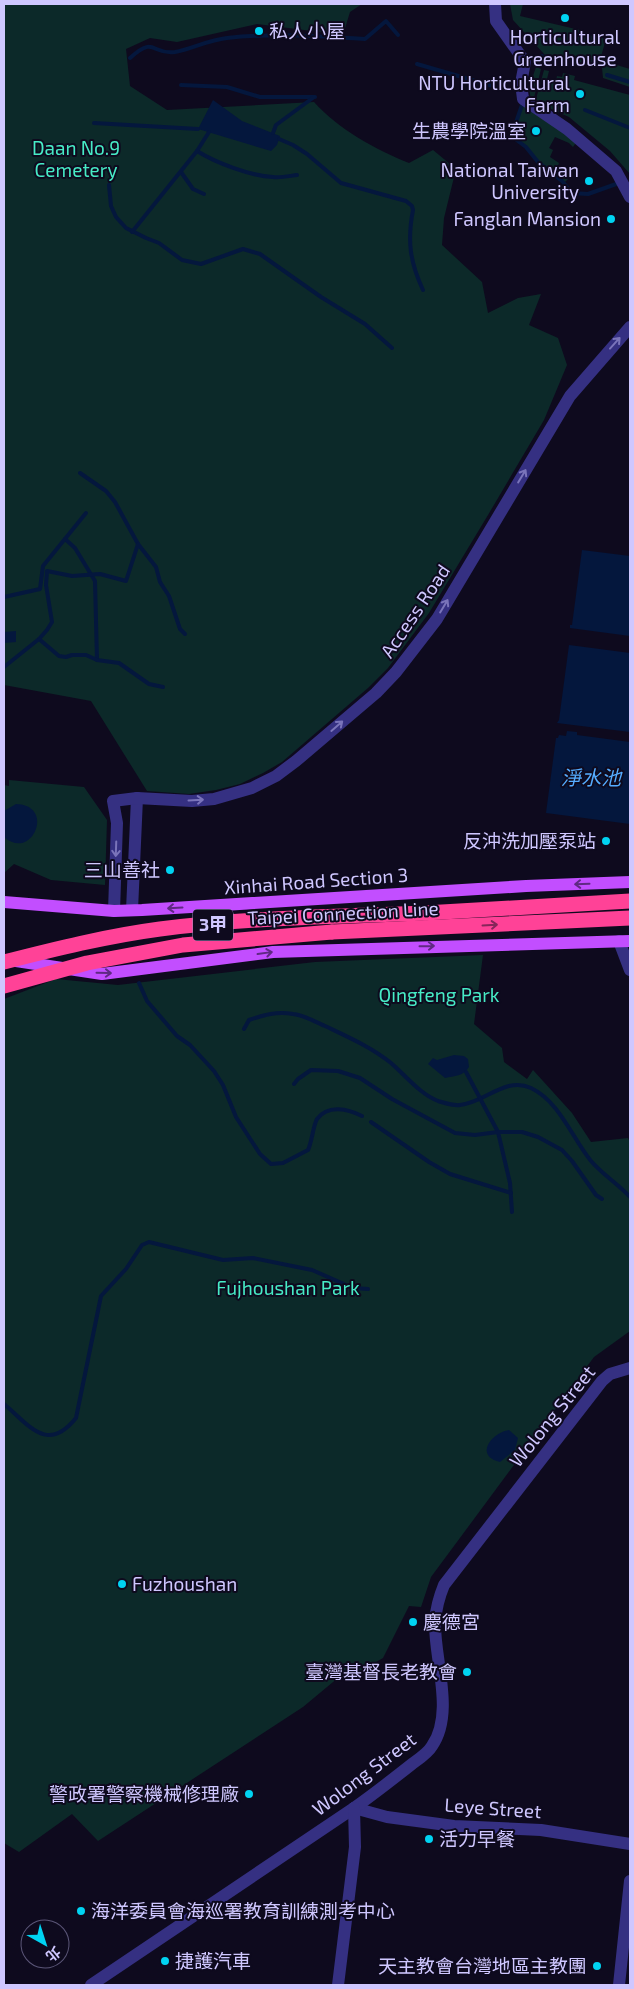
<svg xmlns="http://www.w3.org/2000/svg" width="634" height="1989" font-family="'Exo 2','Noto Sans TC',sans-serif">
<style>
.green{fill:#0c2929}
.water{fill:#04173d}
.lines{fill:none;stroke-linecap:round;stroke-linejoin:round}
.stream{stroke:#04173d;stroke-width:4}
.minor{stroke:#353082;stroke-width:12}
.major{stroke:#c24eff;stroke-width:12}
.highway{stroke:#ff4297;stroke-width:15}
.highway-bridge{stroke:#ff4297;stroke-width:15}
.oneway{stroke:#7a74ba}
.oneway2{stroke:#5f2983}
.oneway3{stroke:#86265a}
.poi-dot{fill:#00d3f2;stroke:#0e0a1e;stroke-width:2}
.labels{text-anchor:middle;stroke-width:4;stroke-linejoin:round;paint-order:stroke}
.shield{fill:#0e0a1e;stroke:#958ebc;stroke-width:1}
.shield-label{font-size:18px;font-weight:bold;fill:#cfc7ff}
.poi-label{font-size:19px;fill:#cfc7ff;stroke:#0e0a1e;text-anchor:end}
.park-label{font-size:19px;fill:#47ebc6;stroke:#0e0a1e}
.street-label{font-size:19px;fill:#cfc7ff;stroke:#0e0a1e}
.water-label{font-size:20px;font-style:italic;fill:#55acff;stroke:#0e0a1e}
</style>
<rect width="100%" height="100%" fill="#0e0a1e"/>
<!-- green -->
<g class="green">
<path d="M 4,4 L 362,4 L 350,12 L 343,35 L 257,24 L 177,42 L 150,38 L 126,49 L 130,86 L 167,110 L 314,102 C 338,129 376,150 409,163 L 433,150 L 456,169 L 444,218 L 442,245 L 482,282 L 488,313 L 518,298 L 541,294 L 529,325 L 558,338 L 567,365 L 544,420 L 488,515 L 429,613 L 388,668 L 368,688 L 282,762 L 263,773 L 240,784 L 216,790 L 189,794 L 147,791 L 91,701 L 4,685 Z"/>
<path d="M 510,4 L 523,4 L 520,16 L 580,30 L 580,33 L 606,39 L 600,60 L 630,69 L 630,87 L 603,78 L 602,68 L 549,54 L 545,55 L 513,20 Z"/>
<path d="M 536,67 L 541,69 L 534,98 L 536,99 L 544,70 L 549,71 L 547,79 L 541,82 L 540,87 L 548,89 L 551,81 L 556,81 L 557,76 L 562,77 L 563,73 L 575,76 L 574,80 L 630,95 L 630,174 L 610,151 L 569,117 L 531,100 L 529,88 Z"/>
<path d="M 523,105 L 577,141 L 573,147 L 569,143 L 555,137 L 549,148 L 553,150 L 550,157 L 559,163 L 557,168 L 568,179 L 564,183 L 538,161 L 526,146 L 515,138 L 513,134 Z"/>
<path d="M 9,780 L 84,787 L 107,820 L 105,885 L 51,880 L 14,864 L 4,873 L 4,785 L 9,786 Z"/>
<path d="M 483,955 L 474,1024 L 502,1048 L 504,1062 L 527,1079 L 533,1070 L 572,1113 L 591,1142 L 628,1138 L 630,1142 L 630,1331 L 594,1357 L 431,1577 L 421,1607 L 409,1606 L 383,1658 L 362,1670 L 339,1677 L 303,1707 L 98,1841 L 72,1814 L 19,1852 L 4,1843 L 4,999 L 56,979 L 118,985 L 315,962 Z"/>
</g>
<!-- water -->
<g class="water">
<path d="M 213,100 L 242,121 L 280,136 L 277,145 L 271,151 L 198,129 Z"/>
<path d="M 582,550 L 630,556 L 630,636 L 570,628 L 570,625 L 572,625 Z"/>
<path d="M 16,631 L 16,642 L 4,643 L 4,632 Z"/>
<path d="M 569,645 L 630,653 L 630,732 L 557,723 L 559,720 Z"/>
<path d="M 567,731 L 577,732 L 577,735 L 630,742 L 630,824 L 546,813 L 556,738 L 558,738 L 559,735 L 566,736 Z"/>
<path d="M 16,804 C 56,805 32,862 4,837 L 4,811 Z"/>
<path d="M 454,1055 L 464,1056 L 468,1059 L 469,1067 C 464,1076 454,1076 445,1078 L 428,1064 L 433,1058 L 437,1060 Z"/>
<path d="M 509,1430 L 518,1438 L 515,1450 L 500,1462 C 474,1456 491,1433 509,1430 Z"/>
</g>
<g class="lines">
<!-- stream -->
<g class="stream">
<path d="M 130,58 C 155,35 151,55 175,52 C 192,49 208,40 227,38 C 273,33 319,36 365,39 L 386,21 L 398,35"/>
<path d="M 542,62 L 542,56"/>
<path d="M 417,64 L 493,86"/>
<path d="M 607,75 L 630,82"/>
<path d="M 181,85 L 227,87 L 260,97 L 315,97"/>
<path d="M 522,105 L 512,134 L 514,138 L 526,147 L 538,162 L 562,181 L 572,193 L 588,194 L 619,183"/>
<path d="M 585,110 L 630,128"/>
<path d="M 94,123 L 198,129"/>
<path d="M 273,133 L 276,125 L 314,97"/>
<path d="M 279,139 L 293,145 L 307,154 L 341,183 L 406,201 L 412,206 L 413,210 C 407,241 410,262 423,290"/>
<path d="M 197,151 C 216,163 251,176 273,177 C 281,178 289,176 297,175"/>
<path d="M 181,172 L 193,189 L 204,194"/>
<path d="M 109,185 L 111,206 L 116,217 L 126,228 L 146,238 L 159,243 L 182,260 L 201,264 L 243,249 L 260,254 L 321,297 L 365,324 L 392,348"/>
<path d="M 132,232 L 197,151 L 209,132"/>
<path d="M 80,473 L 106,491 L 115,502 L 138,544"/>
<path d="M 65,539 L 75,548 L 95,581 L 97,660"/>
<path d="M 4,597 L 40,589 L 43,566 L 86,513"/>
<path d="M 39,639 L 59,656 L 66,657 L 72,655 L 86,655 L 97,660 L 119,663 L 149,684 L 163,687"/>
<path d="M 4,667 L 39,639 L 47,630 L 52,622 L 46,585 L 47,571 L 72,576 L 100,574 L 126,581 L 138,544 L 156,567 L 160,582 L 169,596 L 180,629 L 185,634"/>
<path d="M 139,983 L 147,1001 L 177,1036 L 190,1045 L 214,1071 L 223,1085 L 236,1117 L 260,1154 L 271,1164 L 283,1163 L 308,1150 C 312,1142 313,1126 317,1119 C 328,1104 348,1109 362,1116"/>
<path d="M 244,1029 L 249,1020 C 264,1015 277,1011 293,1014 C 304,1015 315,1022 325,1026 C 348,1037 371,1047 391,1063 C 406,1076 420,1094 438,1101 C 445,1103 453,1106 460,1105 C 485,1103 505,1076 531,1088 C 560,1102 572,1138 591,1161 C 602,1174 618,1184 630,1197"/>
<path d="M 466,1072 L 498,1132 L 510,1183 L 512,1212"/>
<path d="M 294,1084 L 298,1079 L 311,1070 L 338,1071 L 360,1078 L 392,1099 L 455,1133 L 475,1135 L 498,1132 L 522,1132 L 538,1137 L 562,1150 L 572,1161 L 596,1195 L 602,1199"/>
<path d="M 371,1122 L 429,1162 L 450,1174 L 511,1193"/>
<path d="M 4,1404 C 29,1425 47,1454 76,1418 L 101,1296 L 126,1269 L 142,1245 L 149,1242 L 223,1260 L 253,1258 L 312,1270 L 353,1288 L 368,1289"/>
</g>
<!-- minor -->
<g class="minor">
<path d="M 495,4 L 496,21 L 525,62 L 521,83 L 523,99 L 567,129 L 616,171 L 630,197"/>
<path d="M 132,910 L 137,798"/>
<path d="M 114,911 L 117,823 L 113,801 L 137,798 L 192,801 L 214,799 L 252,788 L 276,776 L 296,761 L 376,693 L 396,672 L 437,619 L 570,396 L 630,327"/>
<path d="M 619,941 L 630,970"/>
<path d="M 354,1808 L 387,1817 L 454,1826 L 541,1830 L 630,1844"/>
<path d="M 91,1985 L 354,1808 C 374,1794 393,1779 412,1764 C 419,1759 428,1753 432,1746 C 455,1713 434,1659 435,1622 C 436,1609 439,1597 444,1585 L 602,1381 L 610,1374 L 630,1368"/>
<path d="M 338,1985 L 355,1847 L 354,1808"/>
<path d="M 619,1985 L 630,1881"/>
</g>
<!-- major -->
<g class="major">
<path d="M 4,902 L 114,911 L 142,910 L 526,886 L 630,882"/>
<path d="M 16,961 L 102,974 L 273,952 L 630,941"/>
</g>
<!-- highway -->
<g class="highway">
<path d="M 425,913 L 630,901"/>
<path d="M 332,932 L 630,918"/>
</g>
<!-- highway-bridge -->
<g class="highway-bridge">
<path d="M 4,962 C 55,949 107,936 160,929 C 247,918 337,916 425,913"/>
<path d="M 4,986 L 87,963 L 183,945 L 332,932"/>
</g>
</g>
<!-- one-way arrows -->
<defs><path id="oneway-shaft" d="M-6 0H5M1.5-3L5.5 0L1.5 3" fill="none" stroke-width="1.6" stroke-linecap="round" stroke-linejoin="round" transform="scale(1.25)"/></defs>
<g class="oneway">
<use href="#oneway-shaft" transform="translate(615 343) rotate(-48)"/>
<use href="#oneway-shaft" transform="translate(522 476) rotate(-59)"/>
<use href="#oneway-shaft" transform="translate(444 606) rotate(-59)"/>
<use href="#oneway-shaft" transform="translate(337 726) rotate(-41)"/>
<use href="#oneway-shaft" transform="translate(196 800) rotate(-3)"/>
<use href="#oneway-shaft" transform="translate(116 849) rotate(92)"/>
</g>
<g class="oneway2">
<use href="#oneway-shaft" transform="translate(582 884) rotate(178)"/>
<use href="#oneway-shaft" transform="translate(175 908) rotate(177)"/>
<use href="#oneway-shaft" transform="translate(427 946) rotate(-1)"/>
<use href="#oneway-shaft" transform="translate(265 953) rotate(-8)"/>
<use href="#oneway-shaft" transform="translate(104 973) rotate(1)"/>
</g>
<use class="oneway3" href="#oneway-shaft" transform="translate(490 925) rotate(-3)"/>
<!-- markers -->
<g class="poi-dot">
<circle cx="565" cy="18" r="5"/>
<circle cx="259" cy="31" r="5"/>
<circle cx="580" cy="94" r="5"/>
<circle cx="536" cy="131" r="5"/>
<circle cx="589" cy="181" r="5"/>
<circle cx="611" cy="219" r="5"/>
<circle cx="606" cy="841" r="5"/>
<circle cx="170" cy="870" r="5"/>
<circle cx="122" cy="1584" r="5"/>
<circle cx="413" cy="1622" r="5"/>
<circle cx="467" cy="1672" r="5"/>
<circle cx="249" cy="1794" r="5"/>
<circle cx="429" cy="1839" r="5"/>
<circle cx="81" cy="1911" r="5"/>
<circle cx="165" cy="1961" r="5"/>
<circle cx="597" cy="1966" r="5"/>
</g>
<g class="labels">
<!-- shield labels -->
<rect class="shield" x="193" y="909.5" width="40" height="31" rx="4"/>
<g class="shield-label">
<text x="213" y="931">3甲</text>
</g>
<!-- poi labels -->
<g class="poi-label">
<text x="269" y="38" text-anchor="start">私人小屋</text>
<text x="565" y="44" text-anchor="middle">Horticultural<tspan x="565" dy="22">Greenhouse</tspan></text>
<text x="570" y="90">NTU Horticultural<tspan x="570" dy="22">Farm</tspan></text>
<text x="526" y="138">生農學院溫室</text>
<text x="579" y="177">National Taiwan<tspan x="579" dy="22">University</tspan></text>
<text x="601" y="226">Fanglan Mansion</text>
<text x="596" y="848">反沖洗加壓泵站</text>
<text x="160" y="877">三山善社</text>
<text x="132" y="1591" text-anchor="start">Fuzhoushan</text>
<text x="423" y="1629" text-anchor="start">慶德宮</text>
<text x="457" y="1679">臺灣基督長老教會</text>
<text x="239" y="1801">警政署警察機械修理廠</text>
<text x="439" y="1846" text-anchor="start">活力早餐</text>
<text x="91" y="1918" text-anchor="start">海洋委員會海巡署教育訓練測考中心</text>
<text x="175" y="1968" text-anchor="start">捷護汽車</text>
<text x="587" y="1973">天主教會台灣地區主教團</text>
</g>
<!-- park labels -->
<g class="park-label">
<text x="76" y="155">Daan No.9<tspan x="76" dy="22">Cemetery</tspan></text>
<text x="439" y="1002">Qingfeng Park</text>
<text x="288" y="1295">Fujhoushan Park</text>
</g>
<!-- street labels -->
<g class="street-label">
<text transform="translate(415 611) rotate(-56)" y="7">Access Road</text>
<text transform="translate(316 881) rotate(-4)" y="7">Xinhai Road Section 3</text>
<text transform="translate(343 913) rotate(-3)" y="7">Taipei Connection Line</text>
<text transform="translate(552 1416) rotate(-51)" y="7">Wolong Street</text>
<text transform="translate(364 1774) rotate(-37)" y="7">Wolong Street</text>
<text transform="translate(493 1808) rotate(4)" y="7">Leye Street</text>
</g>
<!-- water labels -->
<g class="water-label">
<text x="591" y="785">淨水池</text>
</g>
</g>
<!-- border -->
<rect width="634" height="1989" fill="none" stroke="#cfc7ff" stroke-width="10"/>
<!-- north arrow -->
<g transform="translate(45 1944) rotate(141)"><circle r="24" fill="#0e0a1e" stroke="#5b5678"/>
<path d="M0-4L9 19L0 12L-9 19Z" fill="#00d3f2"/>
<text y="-8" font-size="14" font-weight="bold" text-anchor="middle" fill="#cfc7ff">北</text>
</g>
</svg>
